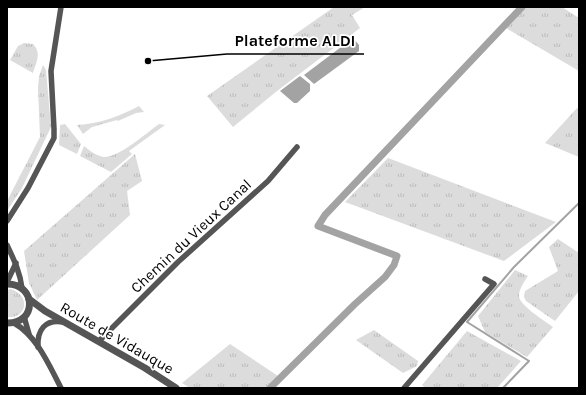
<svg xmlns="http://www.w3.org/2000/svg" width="586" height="395" font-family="Karla,sans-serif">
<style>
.grass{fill:url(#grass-tufts)}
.water{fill:#a3a3a3}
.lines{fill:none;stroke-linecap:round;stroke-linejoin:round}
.stream{stroke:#a3a3a3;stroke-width:2}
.canal{stroke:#a3a3a3;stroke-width:7}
.minor{stroke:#555;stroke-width:5.5}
.tertiary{stroke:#555;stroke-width:7}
.labels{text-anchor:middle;stroke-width:3.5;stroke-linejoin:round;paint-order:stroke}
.street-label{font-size:15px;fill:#000;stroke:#fff}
.leader{fill:none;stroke:#000;stroke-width:1.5}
.callout-dot{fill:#000;stroke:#fff;stroke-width:1.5}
.callout-label{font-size:16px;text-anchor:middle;font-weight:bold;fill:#000;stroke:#fff;stroke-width:3.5;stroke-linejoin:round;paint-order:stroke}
</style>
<defs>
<pattern id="grass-tufts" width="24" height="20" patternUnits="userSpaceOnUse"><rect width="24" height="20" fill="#dcdcdc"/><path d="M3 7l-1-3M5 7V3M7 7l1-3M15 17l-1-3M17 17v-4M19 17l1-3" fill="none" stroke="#bbb"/></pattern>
</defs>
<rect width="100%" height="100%" fill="#fff"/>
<!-- grass -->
<g class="grass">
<path d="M 334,7 L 365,7 L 352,15 L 360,28 L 277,91 L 233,127 L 207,96 Z"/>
<path d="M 526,7 L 562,7 L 579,18 L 579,71 L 506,28 Z"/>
<path d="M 24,43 L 33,44 C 42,53 36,63 33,73 L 10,60 L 18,46 Z"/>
<path d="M 43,65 L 46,70 L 51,127 L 22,188 L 7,211 L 7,201 L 40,137 L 38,88 L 39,76 Z"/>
<path d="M 139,106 L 144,112 L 136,113 L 118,121 L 117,120 L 92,127 L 83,134 L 77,125 C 99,124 120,116 139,106 Z"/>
<path d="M 577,108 L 579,109 L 579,157 L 545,143 Z"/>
<path d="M 65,124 L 81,144 L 77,154 L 59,145 L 60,125 Z"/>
<path d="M 159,124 L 165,125 L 129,151 L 132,154 L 111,172 L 80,156 L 84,146 C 90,151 97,156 104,157 C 120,157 145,134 159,124 Z"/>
<path d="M 135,154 L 142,181 L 127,191 L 130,215 L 37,300 L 29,283 L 24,251 Z"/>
<path d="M 388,158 L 556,222 L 504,261 L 345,202 Z"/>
<path d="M 558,239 L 579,253 L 579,291 L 555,321 L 526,301 L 524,297 L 525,291 L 558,271 L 549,247 Z"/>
<path d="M 515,270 L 528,276 C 524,282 519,289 519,296 C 519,305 545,321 553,327 L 527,357 L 485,332 L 478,316 Z"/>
<path d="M 11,289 C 31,296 27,319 7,317 L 7,290 Z"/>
<path d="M 374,330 L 418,361 L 417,366 L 403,373 L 356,340 Z"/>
<path d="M 467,331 L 521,361 L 497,388 L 425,388 L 422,385 Z"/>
<path d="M 230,344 L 278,376 L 265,388 L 190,388 L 182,383 Z"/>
</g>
<!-- water -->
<g class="water">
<path d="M 353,38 L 359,45 L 359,51 L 314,84 L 304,75 Z"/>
<path d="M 300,76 L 310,84 L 310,91 L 297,103 L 294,103 L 280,91 Z"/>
</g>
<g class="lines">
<!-- stream -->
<path class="stream" d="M 503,388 L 529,361 L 467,322 L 514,267 L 579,203"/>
<!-- canal -->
<path class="canal" d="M 270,388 L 355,304 L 385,277 L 394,265 L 397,256 L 318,226 L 325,215 L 522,7"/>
<!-- minor -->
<g class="minor">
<path d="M 7,221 L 28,188 L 54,138 L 54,129 L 51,71 L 61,7"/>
<path d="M 7,245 C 14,260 20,272 22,288"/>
<path d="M 7,282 L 16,263"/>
<path d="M 25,316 L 25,320 L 29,334"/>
<path d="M 14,323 C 37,336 49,365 61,388"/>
<path d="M 99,341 L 178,262 L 268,181 L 297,147"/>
<path d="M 38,347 C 37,330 45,319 63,322"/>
<path d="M 404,388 L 494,284 L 485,279"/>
</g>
<!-- tertiary -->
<g class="tertiary">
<path d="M 7,284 C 37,284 37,324 7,323"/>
<path d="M 29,299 L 45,311 L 145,368 L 176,388"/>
</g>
</g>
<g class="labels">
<!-- street labels -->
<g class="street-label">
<text transform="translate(191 236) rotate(-43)" y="5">Chemin du Vieux Canal</text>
<text transform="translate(117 338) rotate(30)" y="5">Route de Vidauque</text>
</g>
</g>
<!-- callouts -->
<path class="leader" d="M148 61L227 54H364"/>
<circle class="callout-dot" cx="148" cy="61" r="4"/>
<g class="callout-label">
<text x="295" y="46">Plateforme ALDI</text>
</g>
<!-- border -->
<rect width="586" height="395" fill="none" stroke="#000000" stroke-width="16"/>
</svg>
